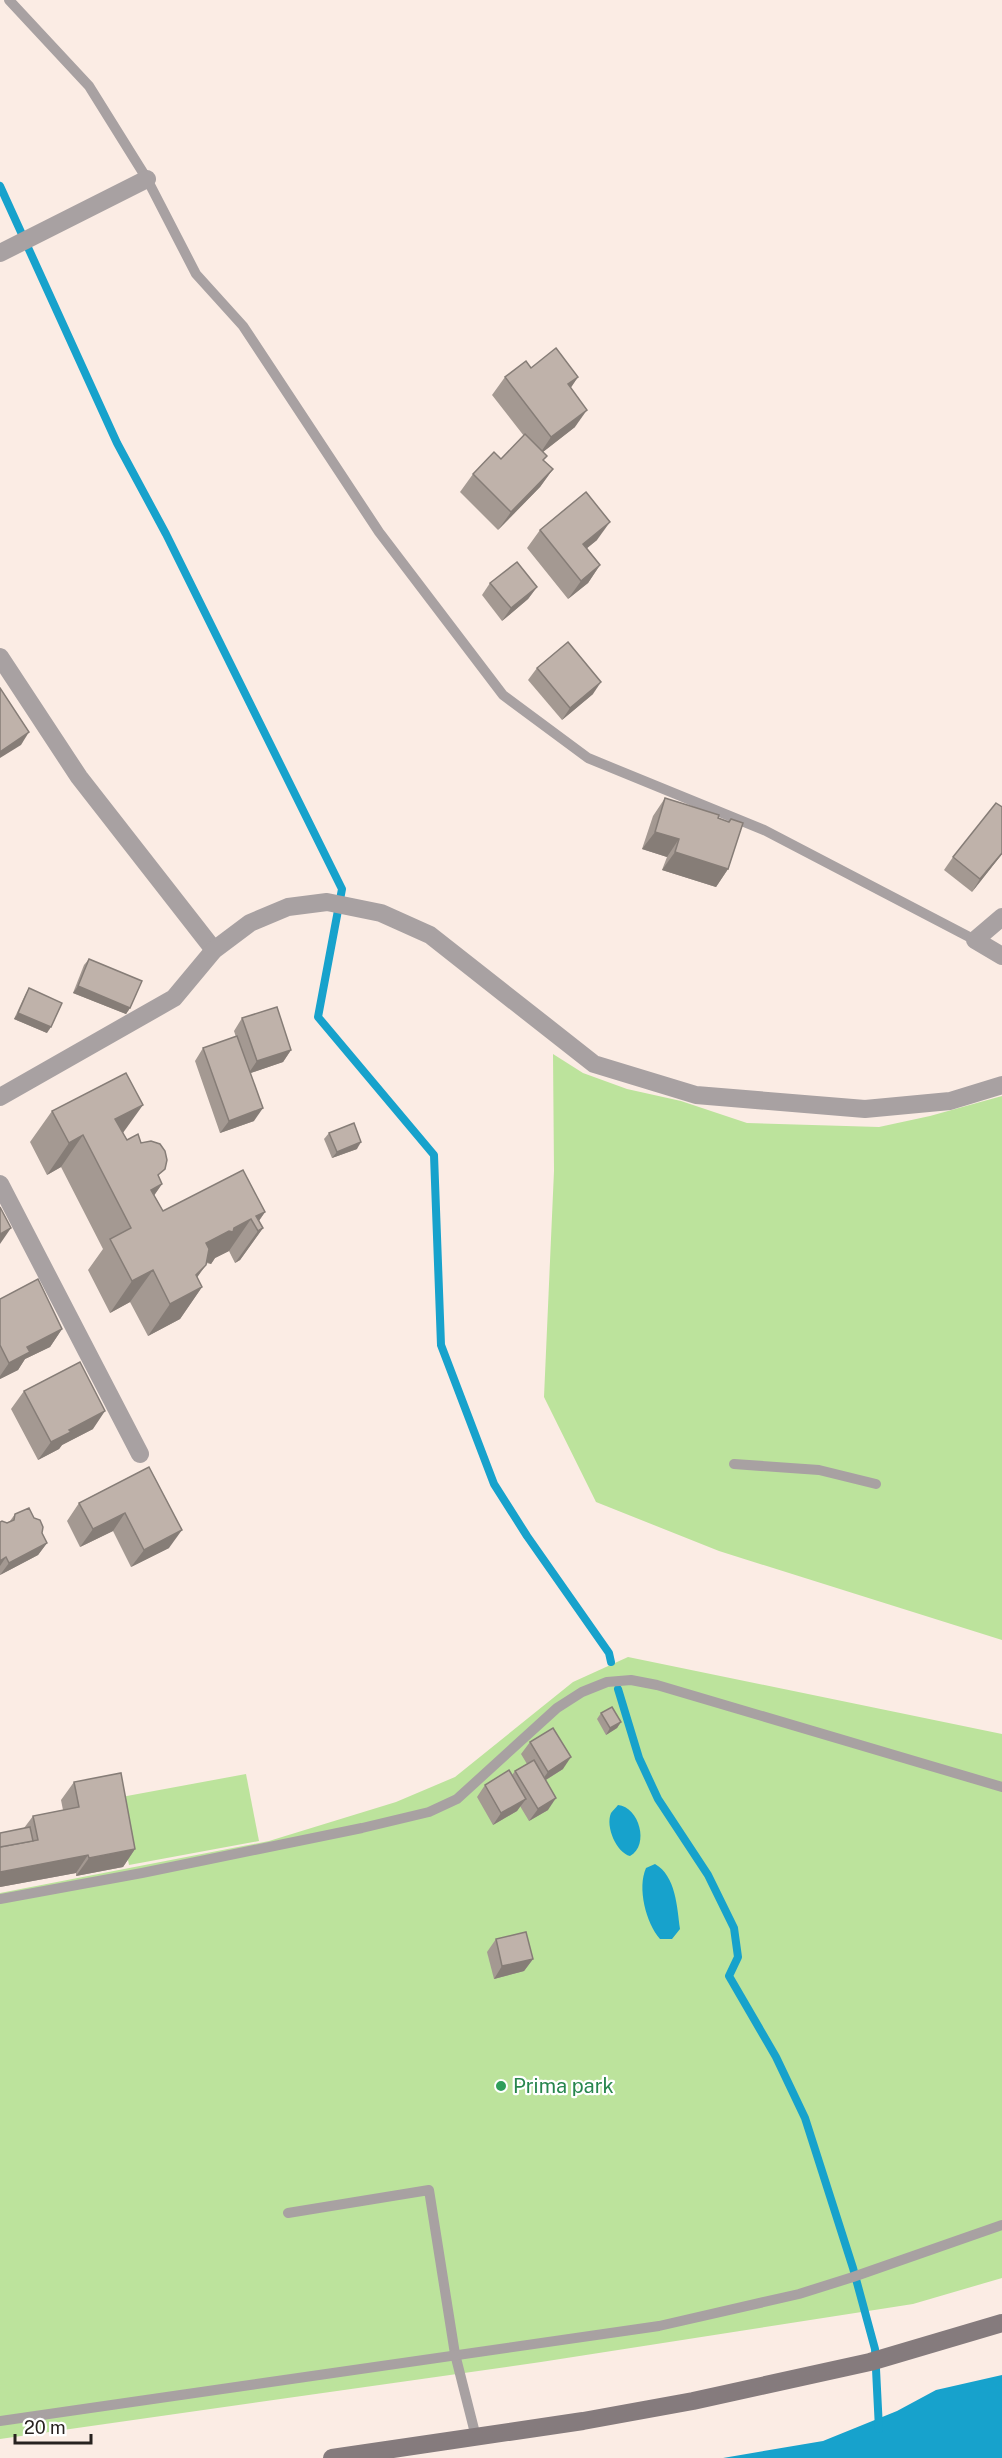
<svg xmlns="http://www.w3.org/2000/svg" width="1002" height="2458" font-family="'Public Sans',sans-serif">
<style>
.green{fill:#bce39c}
.water{fill:#17a2cc}
.lines{fill:none;stroke-linecap:round;stroke-linejoin:round}
.stream{stroke:#17a2cc;stroke-width:8}
.lane{stroke:#a8a1a2;stroke-width:10}
.street{stroke:#a8a1a2;stroke-width:18}
.secondary{stroke:#857b7d;stroke-width:18}
.wall{fill:#a49992}
.shaded-wall{fill:#867d77}
.building{fill:#bfb2aa;stroke:#867d77;stroke-width:1.5}
.leisure-dot{fill:#2e9e5b;stroke:#fff;stroke-width:2}
.labels{text-anchor:middle;stroke-width:4.5;stroke-linejoin:round;paint-order:stroke}
.leisure-label{font-size:20px;fill:#27864d;stroke:#fff;text-anchor:start}
</style>
<rect width="100%" height="100%" fill="#fbece4"/>
<!-- green -->
<g class="green">
<path d="M 553,1054 L 583,1073 L 627,1089 L 681,1101 L 747,1123 L 879,1127 L 930,1116 L 1002,1096 L 1002,1640 L 719,1551 L 596,1502 L 544,1397 L 554,1171 Z"/>
<path d="M 628,1657 L 1002,1734 L 1002,2278 L 913,2304 L 541,2362 L 0,2439 L 0,1893 L 269,1841 L 396,1802 L 455,1777 L 573,1682 Z"/>
<path d="M 246,1774 L 259,1841 L 129,1865 L 116,1798 Z"/>
</g>
<!-- water -->
<g class="water">
<path d="M 618,1805 C 639,1807 650,1845 630,1856 C 617,1853 605,1827 611,1813 C 613,1810 616,1808 618,1805 Z"/>
<path d="M 655,1864 C 676,1876 677,1907 680,1929 L 672,1939 L 660,1939 C 646,1923 637,1888 646,1868 Z"/>
<path d="M 1002,2375 L 1002,2458 L 723,2458 L 823,2441 L 897,2411 L 936,2390 Z"/>
</g>
<g class="lines">
<!-- stream -->
<g class="stream">
<path d="M 0,186 L 117,443 L 166,534 L 342,889 L 318,1017 L 434,1155 L 441,1345 L 494,1484 L 527,1536 L 609,1653 L 611,1662"/>
<path d="M 618,1689 L 639,1758 L 658,1799 L 708,1875 L 734,1928 L 738,1957 L 729,1976 L 776,2057 L 805,2118 L 853,2268 L 875,2349 L 879,2429"/>
</g>
<!-- lane -->
<g class="lane">
<path d="M 9,0 L 89,86 L 147,179 L 196,274 L 243,326 L 379,532 L 503,695 L 588,758 L 764,830 L 975,940"/>
<path d="M 734,1464 L 819,1470 L 876,1484"/>
<path d="M 0,1899 L 142,1873 L 362,1828 L 429,1812 L 457,1799 L 557,1708 L 582,1692 L 607,1682 L 631,1680 L 657,1685 L 1002,1787"/>
<path d="M 288,2213 L 429,2190 L 455,2354 L 476,2437"/>
<path d="M 0,2421 L 659,2326 L 799,2294 L 853,2277 L 1002,2225"/>
</g>
<!-- street -->
<g class="street">
<path d="M 0,253 L 147,179"/>
<path d="M 0,657 L 79,777 L 214,950"/>
<path d="M 1002,917 L 975,940 L 1002,956"/>
<path d="M 0,1097 L 174,998 L 214,950 L 250,923 L 288,907 L 327,902 L 381,913 L 430,935 L 594,1064 L 696,1095 L 865,1109 L 950,1101 L 1002,1085"/>
<path d="M 0,1184 L 140,1454"/>
</g>
<!-- secondary -->
<path class="secondary" d="M 332,2458 L 583,2421 L 693,2401 L 870,2362 L 1002,2323"/>
</g>
<!-- wall -->
<g class="wall">
<path d="M 531,368 L 578,377 L 570,388 L 575,427 L 543,452 L 544,461 L 553,469 L 540,487 L 498,530 L 460,492 L 473,474 L 501,459 L 524,436 L 492,395 L 505,377 Z"/>
<path d="M 540,530 L 597,540 L 587,548 L 600,565 L 588,583 L 568,599 L 527,548 Z"/>
<path d="M 490,583 L 537,587 L 528,599 L 502,621 L 482,595 Z"/>
<path d="M 537,668 L 593,694 L 562,720 L 528,680 Z"/>
<path d="M 665,798 L 728,822 L 731,819 L 728,869 L 716,887 L 662,870 L 667,857 L 642,849 L 653,816 Z"/>
<path d="M 1002,854 L 972,892 L 944,870 L 953,857 Z"/>
<path d="M 89,959 L 130,1008 L 126,1014 L 73,993 L 84,965 Z"/>
<path d="M 29,988 L 47,1033 L 14,1019 L 25,995 Z"/>
<path d="M 242,1018 L 291,1050 L 283,1062 L 250,1073 L 254,1121 L 220,1133 L 195,1061 L 203,1048 L 236,1037 L 234,1031 Z"/>
<path d="M 52,1111 L 123,1133 L 127,1140 L 141,1143 L 162,1184 L 154,1195 L 163,1211 L 265,1212 L 259,1221 L 263,1228 L 240,1260 L 235,1263 L 229,1251 L 215,1258 L 211,1264 L 206,1263 L 197,1277 L 202,1287 L 180,1319 L 148,1336 L 130,1302 L 110,1313 L 88,1270 L 103,1249 L 61,1167 L 47,1175 L 30,1142 Z"/>
<path d="M 329,1133 L 357,1149 L 332,1158 L 324,1139 Z"/>
<path d="M 0,1299 L 62,1329 L 50,1347 L 25,1359 L 18,1370 L 0,1379 Z"/>
<path d="M 24,1391 L 93,1429 L 62,1445 L 59,1449 L 38,1460 L 11,1409 Z"/>
<path d="M 149,1467 L 169,1548 L 131,1567 L 113,1531 L 80,1547 L 67,1521 L 79,1503 Z"/>
<path d="M 15,1514 L 42,1533 L 47,1543 L 38,1555 L 0,1575 L 0,1522 L 7,1523 L 10,1521 Z"/>
<path d="M 601,1713 L 621,1722 L 617,1728 L 606,1735 L 597,1719 Z"/>
<path d="M 530,1742 L 563,1769 L 546,1780 L 548,1810 L 529,1821 L 520,1806 L 517,1811 L 493,1825 L 477,1797 L 485,1785 L 512,1775 L 515,1771 L 527,1764 L 521,1754 Z"/>
<path d="M 74,1782 L 135,1849 L 123,1867 L 76,1876 L 76,1873 L 0,1887 L 24,1828 L 33,1816 L 63,1810 L 61,1800 Z"/>
<path d="M 496,1939 L 533,1959 L 524,1971 L 494,1979 L 487,1952 Z"/>
</g>
<!-- shaded-wall -->
<g class="shaded-wall">
<path d="M 578,377 L 566,395 L 568,384 Z"/>
<path d="M 587,410 L 575,427 L 539,455 L 551,437 Z"/>
<path d="M 553,469 L 540,487 L 498,530 L 511,512 Z"/>
<path d="M 610,522 L 597,540 L 570,562 L 583,544 Z"/>
<path d="M 600,565 L 588,583 L 568,599 L 581,581 Z"/>
<path d="M 537,587 L 528,599 L 502,621 L 511,608 Z"/>
<path d="M 601,682 L 593,694 L 562,720 L 570,708 Z"/>
<path d="M 29,732 L 21,745 L 0,758 L 0,752 Z"/>
<path d="M 655,832 L 679,839 L 667,857 L 642,849 Z"/>
<path d="M 675,852 L 728,869 L 716,887 L 662,870 Z"/>
<path d="M 1002,853 L 1002,854 L 972,892 L 980,879 Z"/>
<path d="M 78,986 L 130,1008 L 126,1014 L 73,993 Z"/>
<path d="M 18,1013 L 51,1027 L 47,1033 L 14,1019 Z"/>
<path d="M 291,1050 L 283,1062 L 248,1074 L 257,1061 Z"/>
<path d="M 143,1105 L 120,1137 L 115,1119 Z"/>
<path d="M 263,1108 L 254,1121 L 220,1133 L 229,1121 Z"/>
<path d="M 83,1135 L 61,1167 L 47,1175 L 69,1143 Z"/>
<path d="M 361,1142 L 357,1149 L 332,1158 L 337,1152 Z"/>
<path d="M 162,1184 L 140,1216 L 151,1190 Z"/>
<path d="M 265,1212 L 255,1226 L 256,1216 Z"/>
<path d="M 251,1219 L 229,1251 L 215,1258 L 211,1264 L 207,1262 L 206,1243 Z"/>
<path d="M 11,1228 L 0,1244 L 0,1234 Z"/>
<path d="M 263,1228 L 240,1260 L 235,1263 L 258,1231 Z"/>
<path d="M 206,1265 L 183,1297 L 202,1287 L 180,1319 L 148,1336 L 170,1304 Z"/>
<path d="M 153,1270 L 130,1302 L 110,1313 L 132,1281 Z"/>
<path d="M 62,1329 L 50,1347 L 25,1359 L 18,1370 L 0,1379 L 0,1376 L 9,1363 L 27,1347 Z"/>
<path d="M 105,1411 L 93,1429 L 62,1445 L 59,1449 L 38,1460 L 51,1442 L 69,1430 Z"/>
<path d="M 125,1513 L 113,1531 L 80,1547 L 93,1529 Z"/>
<path d="M 182,1530 L 169,1548 L 131,1567 L 144,1550 Z"/>
<path d="M 47,1543 L 38,1555 L 0,1575 L 9,1563 Z"/>
<path d="M 6,1557 L 0,1566 L 0,1561 Z"/>
<path d="M 621,1722 L 617,1728 L 606,1735 L 610,1728 Z"/>
<path d="M 571,1757 L 563,1769 L 539,1784 L 548,1772 Z"/>
<path d="M 556,1798 L 548,1810 L 529,1821 L 538,1809 Z"/>
<path d="M 526,1799 L 517,1811 L 493,1825 L 501,1813 Z"/>
<path d="M 135,1849 L 123,1867 L 76,1876 L 89,1858 Z"/>
<path d="M 88,1855 L 76,1873 L 0,1887 L 0,1872 Z"/>
<path d="M 533,1959 L 524,1971 L 494,1979 L 502,1966 Z"/>
</g>
<!-- building -->
<g class="building">
<path d="M 556,348 L 578,377 L 568,384 L 587,410 L 551,437 L 505,377 L 526,361 L 531,368 Z"/>
<path d="M 525,434 L 547,456 L 543,460 L 553,469 L 511,512 L 473,474 L 494,452 L 501,459 Z"/>
<path d="M 586,492 L 610,522 L 583,544 L 600,565 L 581,581 L 540,530 Z"/>
<path d="M 517,562 L 537,587 L 511,608 L 490,583 Z"/>
<path d="M 568,642 L 601,682 L 570,708 L 537,668 Z"/>
<path d="M 0,688 L 29,732 L 0,752 Z"/>
<path d="M 665,798 L 719,815 L 718,818 L 729,822 L 731,819 L 743,823 L 728,869 L 675,852 L 679,839 L 655,832 Z"/>
<path d="M 996,803 L 1002,807 L 1002,853 L 980,879 L 953,857 Z"/>
<path d="M 89,959 L 142,981 L 130,1008 L 78,986 Z"/>
<path d="M 29,988 L 62,1003 L 51,1027 L 18,1013 Z"/>
<path d="M 277,1007 L 291,1050 L 257,1061 L 242,1018 Z"/>
<path d="M 237,1036 L 263,1108 L 229,1121 L 203,1048 Z"/>
<path d="M 126,1073 L 143,1105 L 115,1119 L 127,1140 L 138,1134 L 141,1143 L 151,1141 L 160,1144 L 165,1151 L 167,1160 L 165,1169 L 158,1175 L 162,1184 L 151,1190 L 163,1211 L 243,1170 L 265,1212 L 256,1216 L 263,1228 L 258,1231 L 251,1219 L 234,1228 L 233,1232 L 229,1231 L 206,1243 L 209,1249 L 206,1265 L 196,1275 L 202,1287 L 170,1304 L 153,1270 L 132,1281 L 110,1239 L 131,1228 L 83,1135 L 69,1143 L 52,1111 Z"/>
<path d="M 354,1123 L 361,1142 L 337,1152 L 329,1133 Z"/>
<path d="M 0,1207 L 11,1228 L 0,1234 Z"/>
<path d="M 38,1279 L 62,1329 L 27,1347 L 30,1352 L 9,1363 L 0,1345 L 0,1299 Z"/>
<path d="M 80,1362 L 105,1411 L 69,1430 L 71,1432 L 51,1442 L 24,1391 Z"/>
<path d="M 149,1467 L 182,1530 L 144,1550 L 125,1513 L 93,1529 L 79,1503 Z"/>
<path d="M 29,1508 L 34,1518 L 40,1520 L 43,1527 L 42,1533 L 47,1543 L 9,1563 L 6,1557 L 0,1561 L 0,1522 L 2,1521 L 7,1523 L 14,1520 L 15,1514 Z"/>
<path d="M 612,1707 L 621,1722 L 610,1728 L 601,1713 Z"/>
<path d="M 553,1728 L 571,1757 L 548,1772 L 530,1742 Z"/>
<path d="M 534,1760 L 556,1798 L 538,1809 L 515,1771 Z"/>
<path d="M 509,1770 L 526,1799 L 501,1813 L 485,1785 Z"/>
<path d="M 121,1773 L 135,1849 L 89,1858 L 88,1855 L 0,1872 L 0,1847 L 38,1840 L 33,1816 L 79,1807 L 74,1782 Z"/>
<path d="M 30,1827 L 33,1841 L 0,1847 L 0,1833 Z"/>
<path d="M 526,1932 L 533,1959 L 502,1966 L 496,1939 Z"/>
</g>
<!-- markers -->
<circle class="leisure-dot" cx="501" cy="2086" r="6"/>
<g class="labels">
<!-- leisure labels -->
<g class="leisure-label">
<text x="513" y="2093">Prima park</text>
</g>
</g>
<!-- scale -->
<path d="M15 2434v9h76v-9" fill="none" stroke="#27221f" stroke-width="3"/>
<text x="24" y="2434" font-size="18" fill="#27221f" stroke="#ffffff" stroke-width="4.5" paint-order="stroke">20 m</text>
</svg>
